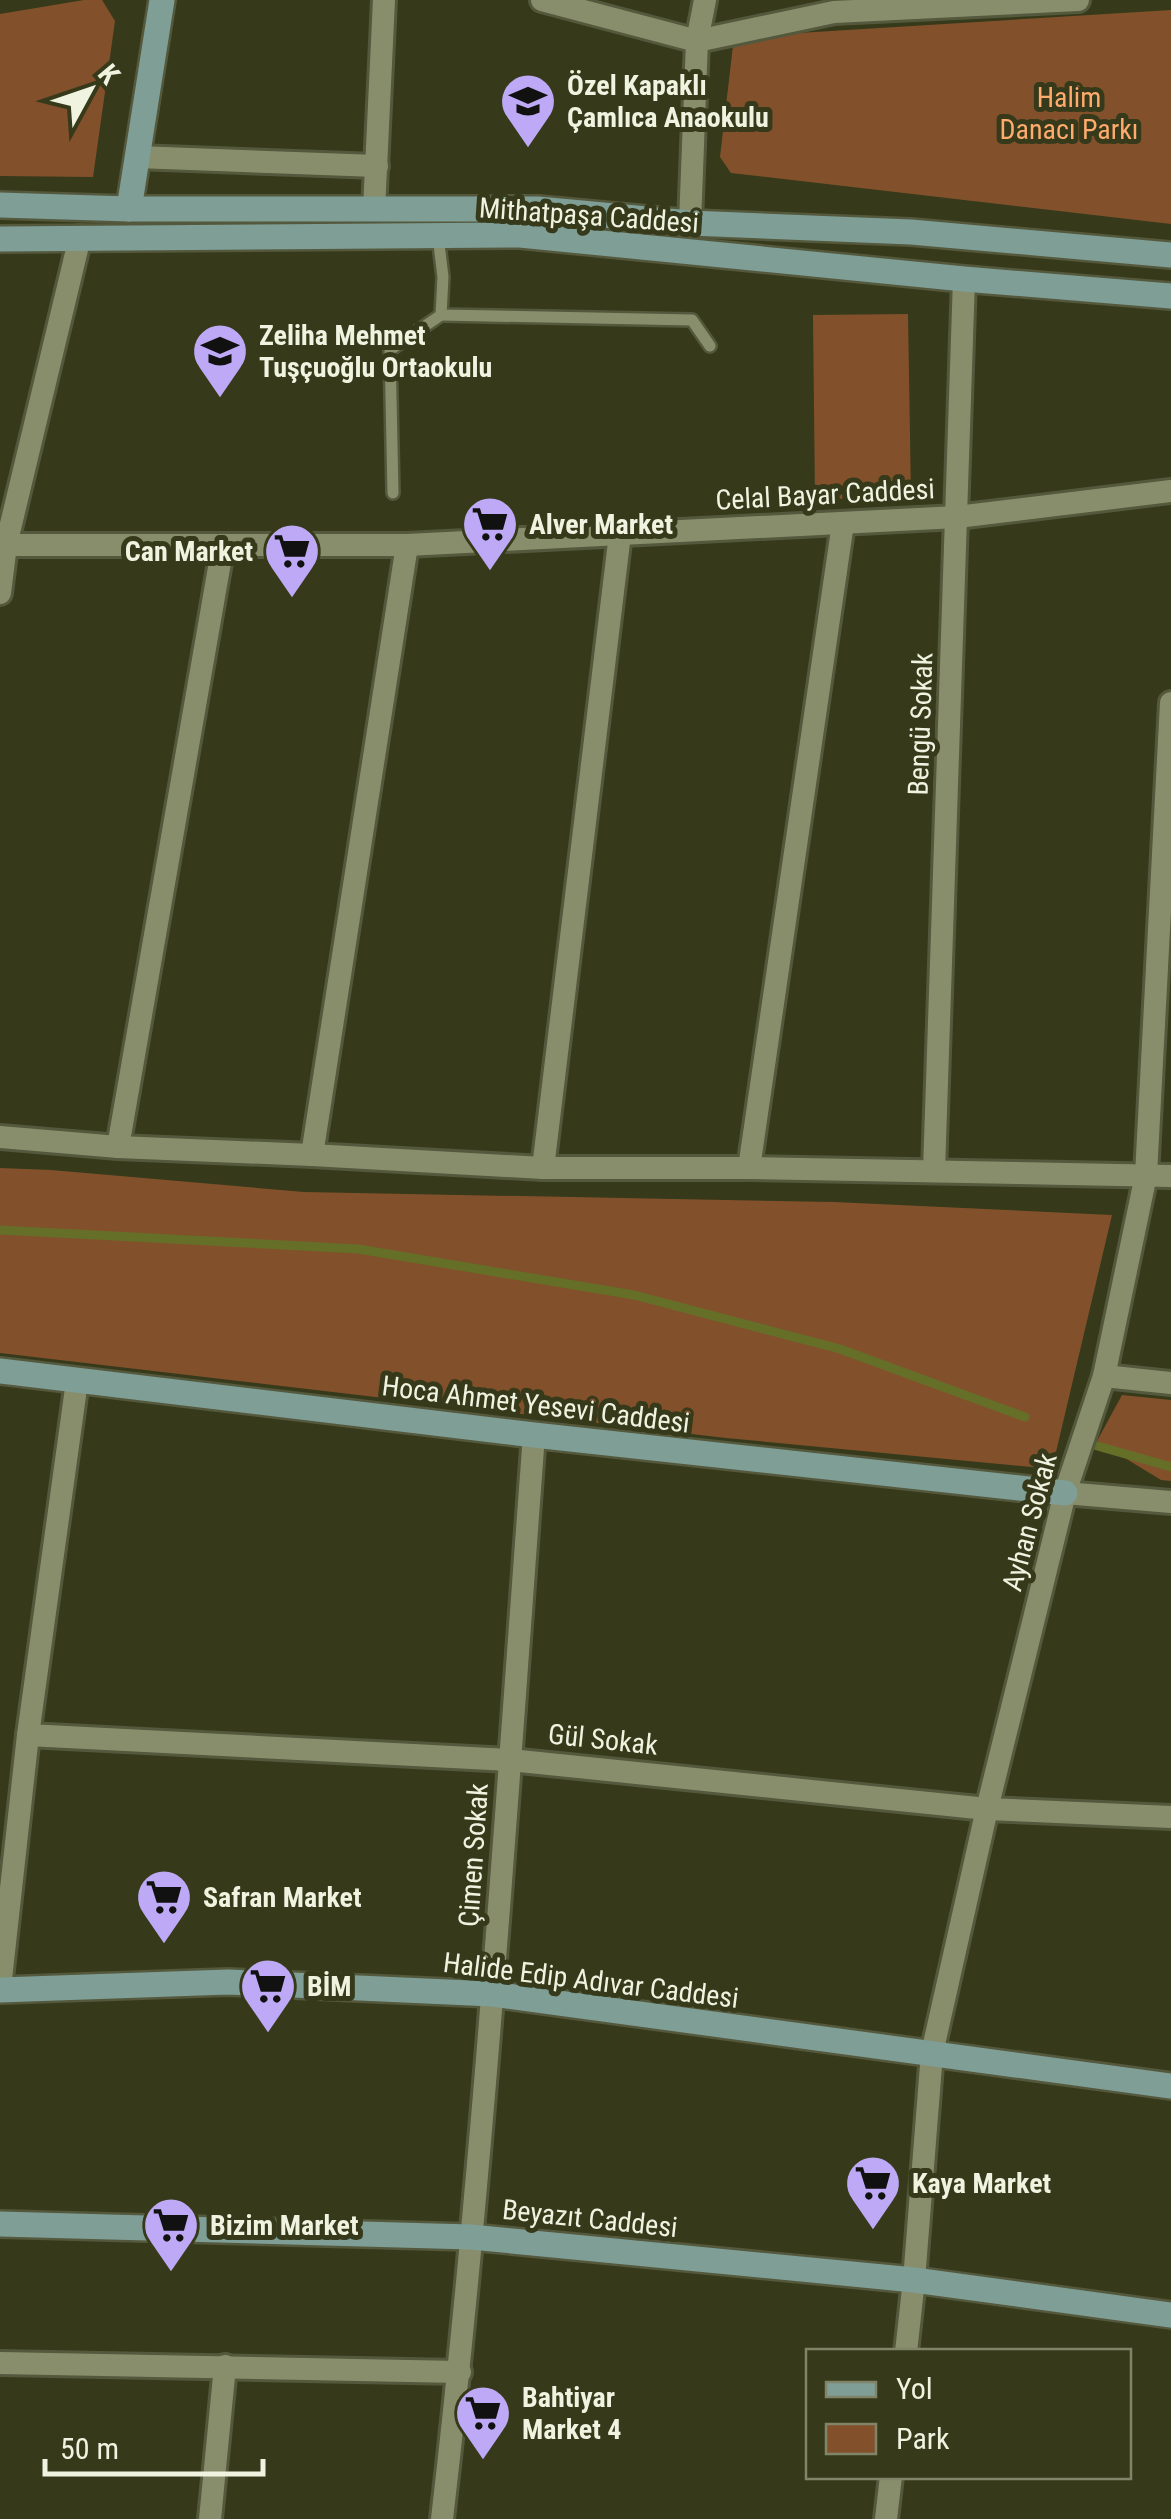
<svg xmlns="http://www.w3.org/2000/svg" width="1171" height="2519" font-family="'Roboto Condensed',sans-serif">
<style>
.green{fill:#82512c}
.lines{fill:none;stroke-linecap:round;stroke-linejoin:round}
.stream{stroke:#666f28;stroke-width:9}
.lane-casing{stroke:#54583c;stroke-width:16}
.street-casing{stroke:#54583c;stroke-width:28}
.secondary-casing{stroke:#54583c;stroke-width:30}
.lane{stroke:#888e6b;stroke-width:11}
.street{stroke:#888e6b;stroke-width:22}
.secondary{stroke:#7e9e96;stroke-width:25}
.labels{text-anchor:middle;stroke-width:10;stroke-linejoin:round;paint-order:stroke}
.poi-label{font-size:28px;font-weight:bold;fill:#eff3e0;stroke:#363a1a;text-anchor:start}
.park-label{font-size:28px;fill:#ffab6e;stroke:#363a1a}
.street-label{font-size:28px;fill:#eff3e0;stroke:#363a1a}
</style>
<rect width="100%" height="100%" fill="#363a1a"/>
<!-- green -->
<g class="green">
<path d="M 84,0 L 102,0 L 115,21 L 93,177 L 0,176 L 0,14 Z"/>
<path d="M 1171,10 L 1171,224 L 731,173 L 720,157 L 734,37 Z"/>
<path d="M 908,314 L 911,498 L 815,499 L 813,315 Z"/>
<path d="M 0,1168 L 51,1170 L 304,1192 L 834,1202 L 1112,1215 L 1052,1469 L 726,1438 L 0,1353 Z"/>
<path d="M 1122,1395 L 1171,1400 L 1171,1481 L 1161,1480 L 1097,1441 Z"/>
</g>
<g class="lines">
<!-- stream -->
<g class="stream">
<path d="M 0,1230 L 358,1249 L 634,1295 L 840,1349 L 1025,1417"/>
<path d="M 1087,1443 L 1171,1467"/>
</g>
<!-- lane casing -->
<g class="lane-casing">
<g id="lane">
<path d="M 441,315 L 692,320 L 710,346"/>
<path d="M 393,493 L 390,350 L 441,315 L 443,277 L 438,236"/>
</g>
</g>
<!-- street casing -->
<g class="street-casing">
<g id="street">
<path d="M 542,0 L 697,41 L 834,12 L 1078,0"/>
<path d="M 137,157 L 377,166"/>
<path d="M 374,210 L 384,0"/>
<path d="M 690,223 L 697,41 L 705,0"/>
<path d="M 0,545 L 407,545 L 957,517 L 1171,491"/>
<path d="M 0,593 L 6,545 L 80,237"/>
<path d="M 0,1137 L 118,1147 L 312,1155 L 543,1168 L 749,1168 L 1171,1176"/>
<path d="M 118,1147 L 223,545"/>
<path d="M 312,1155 L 407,545"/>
<path d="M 543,1168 L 620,534"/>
<path d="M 749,1168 L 843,523"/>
<path d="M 934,1171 L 964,279"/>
<path d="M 1104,1376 L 1171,1383"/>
<path d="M 1065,1493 L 1171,1502"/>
<path d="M 28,1735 L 510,1760 L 987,1809 L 1171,1817"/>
<path d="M 0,1988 L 28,1735 L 77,1381"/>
<path d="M 906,2352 L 914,2280 L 932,2053 L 987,1809 L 1065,1493 L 1104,1376 L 1146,1175 L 1171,703"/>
<path d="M 0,2363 L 460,2372"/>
<path d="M 210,2519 L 225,2366"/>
<path d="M 442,2519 C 484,2159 507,1796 534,1435"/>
<path d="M 886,2519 L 891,2476"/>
</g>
</g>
<!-- secondary casing -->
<g class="secondary-casing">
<g id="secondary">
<path d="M 0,205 L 129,209 L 538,209 L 690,223 L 911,232 L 1171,255"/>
<path d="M 129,209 L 162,0"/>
<path d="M 0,239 L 520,235 L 964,279 L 1171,296"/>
<path d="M 0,1371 L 534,1435 L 1065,1493"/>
<path d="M 0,1990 L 228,1982 L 492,1994 L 1171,2086"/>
<path d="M 0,2224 L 471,2237 L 914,2280 L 1171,2315"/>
</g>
</g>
<!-- lane -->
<use href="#lane" class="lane"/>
<!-- street -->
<use href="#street" class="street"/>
<!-- secondary -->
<use href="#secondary" class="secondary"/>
</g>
<!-- icons -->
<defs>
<g id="school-pin" transform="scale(2.875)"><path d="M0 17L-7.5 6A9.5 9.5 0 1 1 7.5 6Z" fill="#bda9f5" stroke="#363a1a"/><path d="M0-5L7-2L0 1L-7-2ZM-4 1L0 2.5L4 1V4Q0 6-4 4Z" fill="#111"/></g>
<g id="supermarket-pin" transform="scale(2.875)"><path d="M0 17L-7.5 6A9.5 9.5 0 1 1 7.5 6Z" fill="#bda9f5" stroke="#363a1a"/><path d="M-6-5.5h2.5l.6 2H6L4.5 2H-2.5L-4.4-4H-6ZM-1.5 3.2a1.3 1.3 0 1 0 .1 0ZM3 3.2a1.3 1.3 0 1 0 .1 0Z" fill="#111"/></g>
</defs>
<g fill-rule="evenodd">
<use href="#school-pin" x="528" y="101"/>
<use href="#school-pin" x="220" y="351"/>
<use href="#supermarket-pin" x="490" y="524"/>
<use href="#supermarket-pin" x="292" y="551"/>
<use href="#supermarket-pin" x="164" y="1897"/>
<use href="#supermarket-pin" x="268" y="1986"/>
<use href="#supermarket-pin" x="873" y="2183"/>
<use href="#supermarket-pin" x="171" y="2225"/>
<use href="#supermarket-pin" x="483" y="2413"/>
</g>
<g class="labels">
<!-- poi labels -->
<g class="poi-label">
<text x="567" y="95">Özel Kapaklı<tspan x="567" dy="32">Çamlıca Anaokulu</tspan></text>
<text x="259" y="345">Zeliha Mehmet<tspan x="259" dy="32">Tuşçuoğlu Ortaokulu</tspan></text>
<text x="529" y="534">Alver Market</text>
<text x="253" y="561" text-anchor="end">Can Market</text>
<text x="203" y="1907">Safran Market</text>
<text x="307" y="1996">BİM</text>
<text x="912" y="2193">Kaya Market</text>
<text x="210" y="2235">Bizim Market</text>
<text x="522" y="2407">Bahtiyar<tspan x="522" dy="32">Market 4</tspan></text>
</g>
<!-- park labels -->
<g class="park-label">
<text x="1069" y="107">Halim<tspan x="1069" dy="32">Danacı Parkı</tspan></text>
</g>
<!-- street labels -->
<g class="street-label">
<text transform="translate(589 215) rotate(4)" y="10">Mithatpaşa Caddesi</text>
<text transform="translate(825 494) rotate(-3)" y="10">Celal Bayar Caddesi</text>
<text transform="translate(920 724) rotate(-88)" y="10">Bengü Sokak</text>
<text transform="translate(536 1404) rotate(7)" y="10">Hoca Ahmet Yesevi Caddesi</text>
<text transform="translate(1029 1522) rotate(-75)" y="10">Ayhan Sokak</text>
<text transform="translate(603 1739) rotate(6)" y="10">Gül Sokak</text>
<text transform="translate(473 1855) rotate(-86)" y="10">Çimen Sokak</text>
<text transform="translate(591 1980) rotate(7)" y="10">Halide Edip Adıvar Caddesi</text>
<text transform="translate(590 2218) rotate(6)" y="10">Beyazıt Caddesi</text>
</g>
</g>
<!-- legend -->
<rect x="806" y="2349" width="325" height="130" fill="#363a1a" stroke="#808469" stroke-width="2.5"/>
<rect x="826" y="2382" width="50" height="15" fill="#7e9e96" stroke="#808469" stroke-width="2.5"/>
<text x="896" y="2399" font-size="30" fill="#eff3e0">Yol</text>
<rect x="826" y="2424" width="50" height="30" fill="#82512c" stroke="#808469" stroke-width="2.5"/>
<text x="896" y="2449" font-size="30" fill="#eff3e0">Park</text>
<!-- north arrow -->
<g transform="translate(90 90) rotate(50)" stroke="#363a1a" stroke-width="8" paint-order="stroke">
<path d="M0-8L18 38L0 25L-18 38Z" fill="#eff3e0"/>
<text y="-15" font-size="28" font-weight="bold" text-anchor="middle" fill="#eff3e0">K</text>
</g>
<!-- scale -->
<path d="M45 2459v15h218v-15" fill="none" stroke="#eff3e0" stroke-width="5"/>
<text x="60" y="2459" font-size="30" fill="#eff3e0" stroke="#363a1a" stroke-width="8" paint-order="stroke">50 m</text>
</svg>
